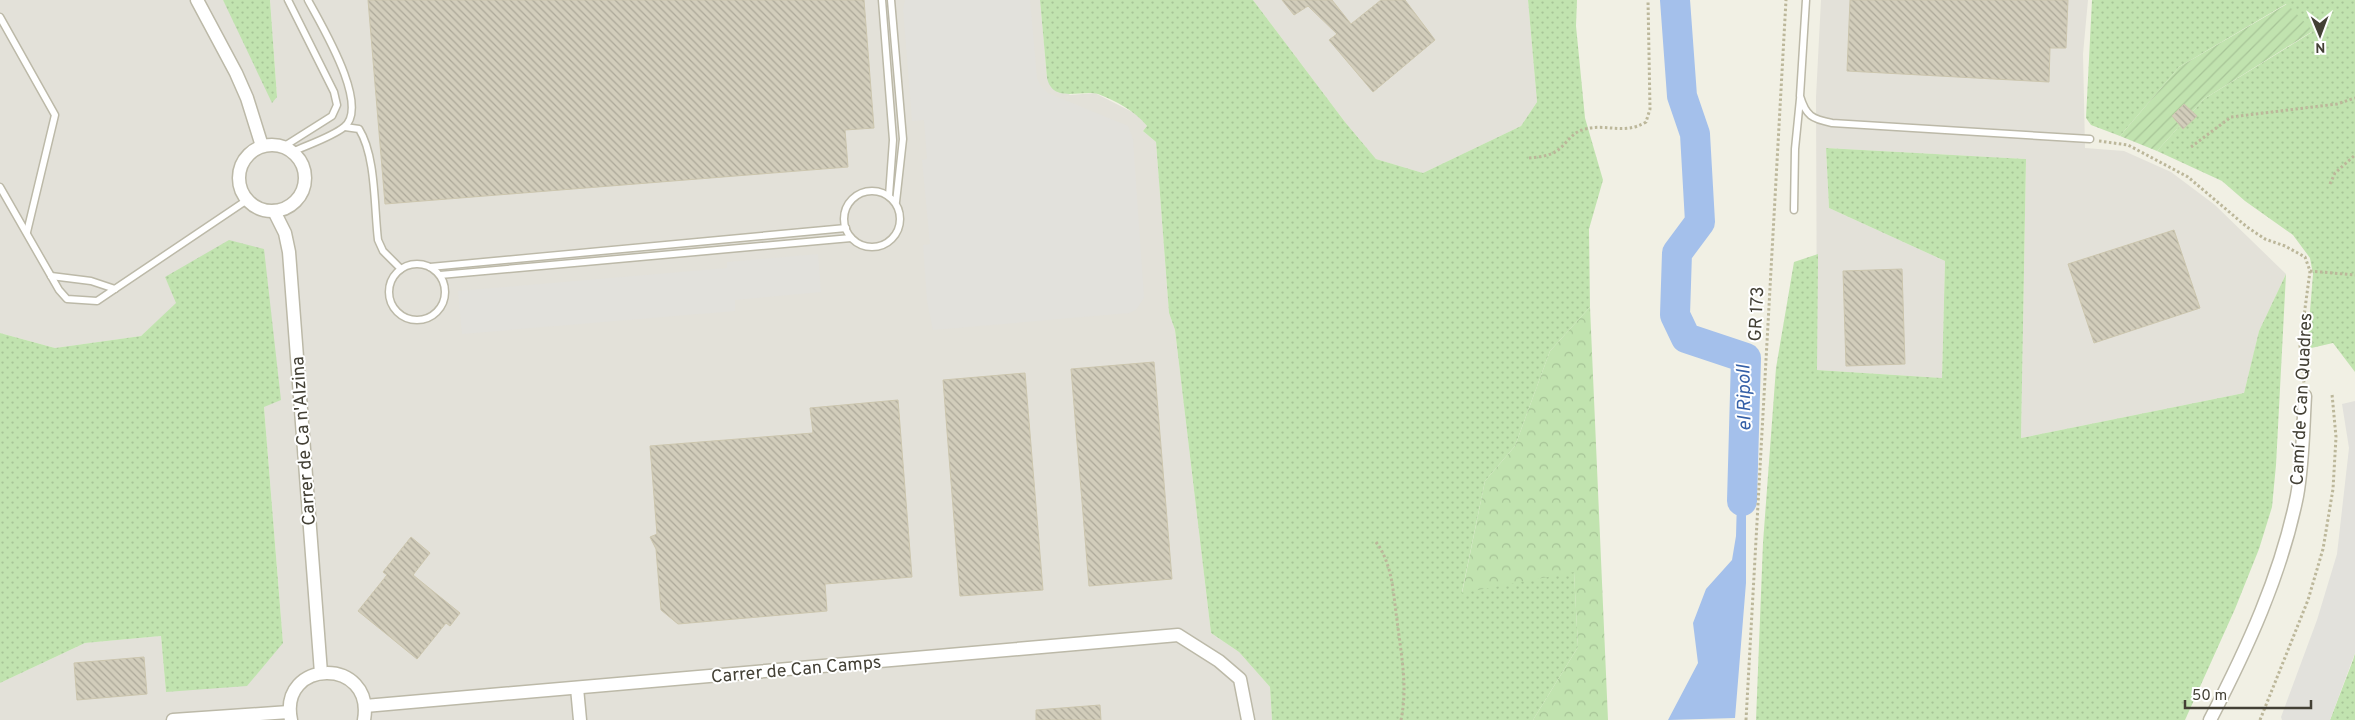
<svg xmlns="http://www.w3.org/2000/svg" width="2355" height="720" font-family="Overpass,sans-serif">
<style>
.industrial{fill:#e3e1d9}
.grass{fill:url(#grass-dots)}
.forest{fill:url(#forest-crowns)}
.garden{fill:url(#garden-furrows)}
.parking{fill:#e2e1dc}
.water{fill:#a4c0eb}
.lines{fill:none;stroke-linecap:round;stroke-linejoin:round}
.river{stroke:#a4c0eb;stroke-width:30}
.building{fill:url(#building-back-hatch);stroke:#ccc6ae}
.lane-casing{stroke:#bcb9a8;stroke-width:9}
.street-casing{stroke:#bcb9a8;stroke-width:15}
.path{stroke:#bcb79a;stroke-width:3;stroke-dasharray:2.5 2.5;stroke-linecap:butt}
.lane{stroke:#fff;stroke-width:6}
.street{stroke:#fff;stroke-width:12}
.labels{text-anchor:middle;stroke-width:4;stroke-linejoin:round;paint-order:stroke}
.street-label{font-size:18px;fill:#434035;stroke:#fff}
.water-label{font-size:19px;font-style:italic;fill:#3560a7;stroke:#fff}
</style>
<defs>
<pattern id="grass-dots" width="8" height="8" patternUnits="userSpaceOnUse" patternTransform="scale(1.25)"><rect width="8" height="8" fill="#c1e3af"/><path d="M2 2h.1M6 6h.1" fill="none" stroke="#a7c497" stroke-width="1.8" stroke-linecap="round"/></pattern>
<pattern id="forest-crowns" width="20" height="18" patternUnits="userSpaceOnUse" patternTransform="scale(1.25)"><rect width="20" height="18" fill="#c1e3af"/><path d="M2 6a3 3 0 1 1 6 0M12 15a3 3 0 1 1 6 0" fill="none" stroke="#a7c497"/></pattern>
<pattern id="garden-furrows" width="10" height="10" patternUnits="userSpaceOnUse" patternTransform="scale(1.25)"><rect width="10" height="10" fill="#c1e3af"/><path d="M-1 1l2-2M0 10L10 0M9 11l2-2" fill="none" stroke="#a7c497"/></pattern>
<pattern id="building-back-hatch" width="6" height="6" patternUnits="userSpaceOnUse" patternTransform="scale(1.25)"><rect width="6" height="6" fill="#d2cdbb"/><path d="M-1 5l2 2M0 0l6 6M5-1l2 2" fill="none" stroke="#aca899"/></pattern>
</defs>
<rect width="100%" height="100%" fill="#f1f0e4"/>
<!-- industrial -->
<g class="industrial">
<path d="M 0,0 L 223,0 L 277,97 L 270,0 L 1040,0 L 1047,78 L 1070,95 L 1095,93 L 1138,115 L 1147,126 L 1143,131 L 1156,142 L 1169,313 L 1175,330 L 1211,633 L 1239,652 L 1270,687 L 1272,720 L 0,720 L 0,683 L 85,643 L 161,636 L 166,692 L 283,643 L 264,407 L 165,277 L 177,303 L 141,336 L 55,348 L 0,333 Z"/>
<path d="M 1253,0 L 1528,0 L 1537,102 L 1521,126 L 1423,173 L 1376,159 L 1345,122 Z"/>
<path d="M 1821,0 L 2088,0 L 2083,54 L 2085,148 L 2124,151 L 2171,172 L 2215,205 L 2286,274 L 2259,331 L 2244,393 L 2021,438 L 2026,159 L 1826,148 L 1829,208 L 1945,261 L 1942,378 L 1817,370 L 1816,97 Z"/>
</g>
<!-- grass -->
<g class="grass">
<path d="M 223,0 L 270,0 L 277,97 L 272,103 Z"/>
<path d="M 1040,0 L 1253,0 L 1345,122 L 1376,159 L 1423,173 L 1521,126 L 1537,102 L 1528,0 L 1577,0 L 1576,26 L 1585,118 L 1603,180 L 1589,229 L 1590,307 L 1550,351 L 1515,446 L 1485,481 L 1462,592 L 1574,571 L 1578,647 L 1533,720 L 1272,720 L 1270,687 L 1239,652 L 1211,633 L 1175,330 L 1169,313 L 1156,142 L 1143,131 L 1147,126 C 1134,110 1116,101 1098,94 C 1081,89 1053,104 1047,78 Z"/>
<path d="M 2092,0 L 2355,0 L 2355,372 L 2333,343 L 2307,349 L 2313,274 L 2310,258 L 2293,235 L 2245,201 L 2222,181 L 2157,151 L 2204,99 L 2312,32 L 2286,4 L 2179,67 L 2120,136 L 2091,125 L 2086,118 Z"/>
<path d="M 1826,148 L 2026,159 L 2021,438 L 2244,393 L 2259,331 L 2286,274 L 2276,465 L 2272,507 L 2259,549 L 2235,609 L 2185,720 L 1756,720 L 1763,543 L 1776,368 L 1794,262 L 1818,254 L 1817,370 L 1942,378 L 1945,261 L 1829,208 Z"/>
<path d="M 229,240 L 264,249 L 281,400 L 264,407 L 283,643 L 247,686 L 166,692 L 161,636 L 85,643 L 0,683 L 0,333 L 55,348 L 141,336 L 176,303 L 165,277 Z"/>
<path d="M 2355,653 L 2355,720 L 2330,720 L 2353,660 Z"/>
</g>
<!-- forest -->
<path class="forest" d="M 1590,307 L 1608,720 L 1533,720 L 1578,647 L 1574,572 L 1462,593 L 1485,481 L 1515,446 L 1550,351 Z"/>
<!-- garden -->
<path class="garden" d="M 2287,4 L 2313,31 L 2204,99 L 2157,151 L 2120,136 L 2179,67 Z"/>
<!-- parking -->
<g class="parking">
<path d="M 905,0 L 1030,0 L 1037,78 L 1041,86 L 1048,93 L 1128,126 L 1133,139 L 1144,298 L 1136,310 L 1129,313 L 933,330 L 927,301 L 923,245 L 930,244 L 922,160 L 927,159 L 924,120 L 912,121 L 903,9 Z"/>
<path d="M 818,254 L 821,292 L 735,300 L 735,311 L 462,334 L 458,291 L 727,268 L 727,262 Z"/>
<path d="M 2355,401 L 2355,653 L 2330,720 L 2282,720 L 2281,717 L 2317,620 L 2337,554 L 2349,448 L 2342,404 Z"/>
</g>
<!-- water -->
<path class="water" d="M 1743,460 L 1746,465 L 1746,583 L 1735,718 L 1668,720 L 1698,663 L 1693,623 L 1706,589 L 1732,560 L 1736,536 L 1738,463 Z"/>
<g class="lines">
<!-- river -->
<path class="river" d="M 1675,0 L 1682,96 L 1695,134 L 1700,222 L 1677,253 L 1675,315 L 1686,338 L 1746,358 L 1742,501"/>
</g>
<!-- building -->
<g class="building">
<path d="M 368,0 L 864,0 L 874,128 L 845,130 L 848,167 L 385,204 Z"/>
<path d="M 1282,0 L 1332,0 L 1351,24 L 1381,0 L 1405,0 L 1435,40 L 1373,92 L 1329,40 L 1337,34 L 1308,6 L 1294,15 Z"/>
<path d="M 1850,0 L 2068,0 L 2066,48 L 2050,48 L 2049,82 L 1847,71 Z"/>
<path d="M 2184,104 L 2197,116 L 2183,129 L 2172,116 Z"/>
<path d="M 2174,230 L 2200,308 L 2094,343 L 2068,264 Z"/>
<path d="M 1902,269 L 1905,364 L 1846,366 L 1843,271 Z"/>
<path d="M 1154,362 L 1172,579 L 1089,586 L 1071,369 Z"/>
<path d="M 1025,373 L 1043,590 L 960,596 L 943,380 Z"/>
<path d="M 898,400 L 912,577 L 825,584 L 827,611 L 678,624 L 661,610 L 656,549 L 650,537 L 657,534 L 650,446 L 813,433 L 810,408 Z"/>
<path d="M 411,537 L 430,553 L 413,575 L 460,613 L 450,626 L 446,623 L 417,659 L 358,611 L 387,575 L 383,572 Z"/>
<path d="M 144,657 L 147,694 L 77,700 L 74,663 Z"/>
<path d="M 1100,705 L 1101,720 L 1036,720 L 1036,710 Z"/>
</g>
<g class="lines">
<!-- lane casing -->
<g class="lane-casing">
<g id="lane">
<path d="M 882,0 L 893,140 L 889,196"/>
<path d="M 891,0 L 903,139 L 896,202"/>
<path d="M 1806,0 L 1800,96 C 1806,116 1812,119 1832,123 L 2090,139"/>
<path d="M 0,17 L 55,115 L 27,232"/>
<path d="M 345,127 L 359,129 C 376,156 374,207 378,240 L 383,251 L 401,269"/>
<path d="M 283,147 L 332,116 L 337,105 L 334,92 L 288,0"/>
<path d="M 292,152 C 307,145 332,137 344,127 C 371,106 320,23 308,0"/>
<path d="M 0,187 L 59,290 L 67,299 L 97,301 L 247,200"/>
<circle cx="872" cy="219" r="28"/>
<path d="M 1794,210 L 1795,149 L 1800,99"/>
<circle cx="417" cy="292" r="28"/>
<path d="M 430,267 L 846,228"/>
<path d="M 440,275 L 851,238"/>
<path d="M 51,276 L 91,281 L 115,289"/>
</g>
</g>
<!-- street casing -->
<g class="street-casing">
<g id="street">
<path d="M 197,0 L 236,73 L 247,98 L 262,146"/>
<circle cx="272" cy="178" r="33"/>
<path d="M 274,211 L 285,233 L 289,252 L 321,673"/>
<path d="M 577,688 L 580,720"/>
<path d="M 365,706 L 1178,635 L 1219,661 L 1240,679 L 1248,720"/>
<path d="M 173,720 L 289,712"/>
<path d="M 291,720 C 278,658 375,657 364,720"/>
<path d="M 2210,720 C 2247,649 2281,575 2297,496 C 2303,463 2303,429 2305,396"/>
</g>
</g>
<!-- path -->
<g class="path">
<path d="M 2099,141 L 2128,145 L 2188,177 L 2247,227 L 2265,239 L 2285,246 L 2305,257 L 2310,271 L 2300,346 L 2304,383"/>
<path d="M 2191,147 L 2231,117 L 2337,104 L 2355,98"/>
<path d="M 1529,158 C 1539,157 1550,156 1558,150 C 1566,144 1572,133 1582,130 C 1606,122 1623,136 1646,122 L 1650,109 L 1648,0"/>
<path d="M 2330,184 L 2335,173 L 2355,155"/>
<path d="M 2310,271 L 2355,275"/>
<path d="M 1376,542 C 1393,565 1393,593 1397,620 C 1401,654 1408,686 1401,720"/>
<path d="M 1746,720 L 1786,0"/>
<path d="M 2260,720 L 2308,600 L 2323,549 L 2333,489 L 2336,437 L 2332,394"/>
</g>
<!-- lane -->
<use href="#lane" class="lane"/>
<!-- street -->
<use href="#street" class="street"/>
</g>
<g class="labels">
<!-- street labels -->
<g class="street-label">
<text transform="translate(1756 314) rotate(-87)" y="6">GR 173</text>
<text transform="translate(2301 399) rotate(-87)" y="6">Camí de Can Quadres</text>
<text transform="translate(303 441) rotate(-94)" y="6">Carrer de Ca n'Alzina</text>
<text transform="translate(796 669) rotate(-5)" y="6">Carrer de Can Camps</text>
</g>
<!-- water labels -->
<g class="water-label">
<text transform="translate(1743 398) rotate(-91)" y="7">el Ripoll</text>
</g>
</g>
<!-- north arrow -->
<g transform="translate(2320 35) rotate(179)" stroke="#ffffff" stroke-width="4" paint-order="stroke">
<path d="M0-4L9 19L0 12L-9 19Z" fill="#434035"/>
<text y="-8" font-size="14" font-weight="bold" text-anchor="middle" fill="#434035">N</text>
</g>
<!-- scale -->
<path d="M2185 700v8h126v-8" fill="none" stroke="#434035" stroke-width="2.5"/>
<text x="2192" y="700" font-size="15" fill="#434035" stroke="#ffffff" stroke-width="4" paint-order="stroke">50 m</text>
</svg>
